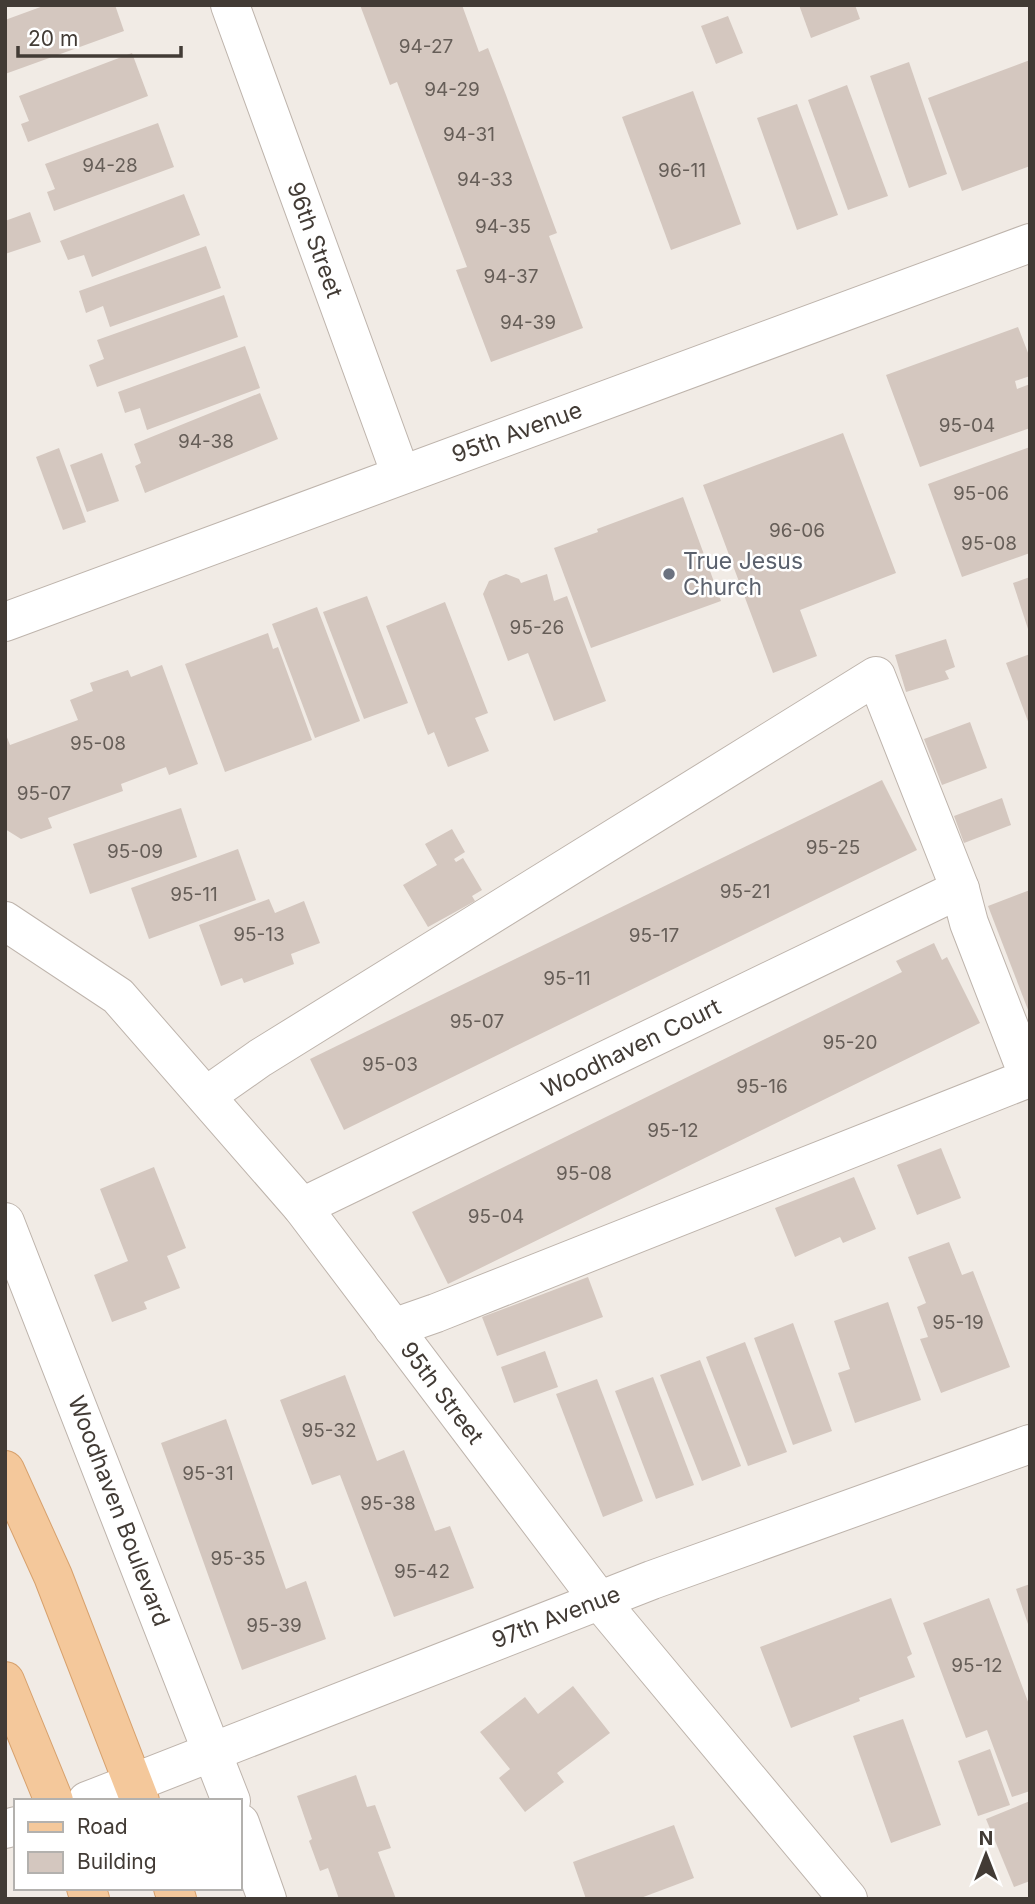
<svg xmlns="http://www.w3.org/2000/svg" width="1035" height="1904" font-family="Inter,sans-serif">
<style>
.building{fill:#d4c7bf}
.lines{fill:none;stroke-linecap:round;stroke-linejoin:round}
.minor-casing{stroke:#beb4ac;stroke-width:40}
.major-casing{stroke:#d7a16d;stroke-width:40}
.minor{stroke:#fff;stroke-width:38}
.major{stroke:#f4c89b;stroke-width:38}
.worship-dot{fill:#6b7280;stroke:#fff;stroke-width:2.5}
.labels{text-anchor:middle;stroke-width:5;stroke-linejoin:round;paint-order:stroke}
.number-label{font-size:19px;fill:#665e58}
.street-label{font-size:23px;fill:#423b35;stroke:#fff}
.worship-label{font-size:23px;fill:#5b616d;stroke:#fff;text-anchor:start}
</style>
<rect width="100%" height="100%" fill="#f1ebe5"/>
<!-- building -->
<g class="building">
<path d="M 46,5 L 115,5 L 124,31 L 5,74 L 5,20 Z"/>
<path d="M 360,5 L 462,5 L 479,52 L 488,48 L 506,95 L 557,233 L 549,236 L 583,328 L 491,362 L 456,270 L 467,267 L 397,82 L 390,85 Z"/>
<path d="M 799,5 L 855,5 L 860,19 L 811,38 Z"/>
<path d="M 728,16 L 743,53 L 716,64 L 701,26 Z"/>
<path d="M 132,53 L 148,96 L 28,142 L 21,124 L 29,121 L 19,96 Z"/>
<path d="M 1030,60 L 1030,166 L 962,191 L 928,98 Z"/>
<path d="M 909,62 L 947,174 L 909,188 L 870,76 Z"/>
<path d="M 847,85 L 888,196 L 848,210 L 808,100 Z"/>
<path d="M 693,91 L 741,224 L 671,250 L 622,117 Z"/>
<path d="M 797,104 L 838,215 L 797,230 L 757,118 Z"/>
<path d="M 158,123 L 174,167 L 54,211 L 47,192 L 55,189 L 45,164 Z"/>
<path d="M 184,194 L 200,235 L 92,277 L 84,255 L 68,260 L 60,241 Z"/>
<path d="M 30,212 L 41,242 L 5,254 L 5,221 Z"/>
<path d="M 206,246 L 221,288 L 110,327 L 103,306 L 86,313 L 79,291 Z"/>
<path d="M 224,295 L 238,337 L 97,387 L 89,365 L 104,359 L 97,340 Z"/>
<path d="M 1018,327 L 1030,358 L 1030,376 L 1015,381 L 1017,389 L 1030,384 L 1030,428 L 920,467 L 886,375 Z"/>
<path d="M 245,346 L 260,388 L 147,430 L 140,408 L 125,413 L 118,392 Z"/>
<path d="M 260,393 L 278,439 L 145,493 L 135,466 L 141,463 L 134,444 Z"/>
<path d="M 843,433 L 896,573 L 800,610 L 817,656 L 773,673 L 703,485 Z"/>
<path d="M 1030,447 L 1030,553 L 962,577 L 928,484 Z"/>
<path d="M 59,448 L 86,522 L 63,530 L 36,457 Z"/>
<path d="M 102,453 L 119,501 L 87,512 L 70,465 Z"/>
<path d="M 683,497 L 721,601 L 591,648 L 554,548 L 598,532 L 597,529 Z"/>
<path d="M 506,574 L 519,579 L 521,583 L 547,574 L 554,601 L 567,596 L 606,701 L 554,721 L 528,653 L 508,661 L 483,594 L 489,581 Z"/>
<path d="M 1030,577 L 1030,632 L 1029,632 L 1013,583 Z"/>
<path d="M 367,596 L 408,703 L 364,719 L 323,612 Z"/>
<path d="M 445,602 L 488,713 L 475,718 L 489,751 L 448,767 L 434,732 L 428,735 L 386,626 Z"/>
<path d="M 317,607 L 360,721 L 315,738 L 272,624 Z"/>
<path d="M 268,633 L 273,649 L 278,647 L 312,740 L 225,772 L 185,664 Z"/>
<path d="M 946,639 L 955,667 L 945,671 L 949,679 L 906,692 L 895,655 Z"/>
<path d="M 1030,654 L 1030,724 L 1029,724 L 1006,663 Z"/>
<path d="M 162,665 L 198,764 L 169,775 L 166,767 L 121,784 L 123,791 L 48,818 L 52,828 L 21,839 L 5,829 L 5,732 L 10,745 L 78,720 L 70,700 L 93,691 L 90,683 L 128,670 L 131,677 Z"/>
<path d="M 970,722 L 987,768 L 942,785 L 924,739 Z"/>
<path d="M 882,780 L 917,850 L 344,1130 L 310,1059 Z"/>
<path d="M 1002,798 L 1011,825 L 964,843 L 954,816 Z"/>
<path d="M 181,808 L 197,857 L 90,894 L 73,844 Z"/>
<path d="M 452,829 L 465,852 L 454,859 L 456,862 L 463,858 L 482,890 L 472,896 L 475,901 L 428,927 L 403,885 L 437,865 L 425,844 Z"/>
<path d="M 238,849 L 256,900 L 149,939 L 131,888 Z"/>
<path d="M 1030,890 L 1030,1015 L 988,906 Z"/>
<path d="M 269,899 L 275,913 L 304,901 L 320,943 L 291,954 L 294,964 L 244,983 L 242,978 L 221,986 L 199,925 Z"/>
<path d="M 934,943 L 942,960 L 947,957 L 980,1023 L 448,1284 L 412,1212 L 902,972 L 896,961 Z"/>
<path d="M 941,1148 L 961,1198 L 917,1215 L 897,1165 Z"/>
<path d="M 154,1167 L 186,1248 L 167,1256 L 180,1288 L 144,1302 L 147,1309 L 112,1322 L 94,1275 L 128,1261 L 100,1189 Z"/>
<path d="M 854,1177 L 876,1229 L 843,1243 L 840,1237 L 795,1257 L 775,1208 Z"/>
<path d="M 949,1242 L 962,1275 L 973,1271 L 1010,1367 L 941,1393 L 920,1339 L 928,1337 L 917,1307 L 926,1303 L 908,1257 Z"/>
<path d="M 588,1277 L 603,1317 L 497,1356 L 482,1317 Z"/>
<path d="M 888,1302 L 921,1400 L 855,1423 L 838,1373 L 850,1369 L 834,1321 Z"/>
<path d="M 793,1323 L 832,1431 L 793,1445 L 754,1338 Z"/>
<path d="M 745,1342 L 787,1452 L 748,1466 L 706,1357 Z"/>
<path d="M 545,1351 L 558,1387 L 514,1403 L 501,1367 Z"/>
<path d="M 700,1360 L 741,1466 L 702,1481 L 660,1375 Z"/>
<path d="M 345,1375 L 377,1461 L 404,1450 L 435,1531 L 450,1526 L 474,1588 L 394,1617 L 340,1475 L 312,1485 L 280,1400 Z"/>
<path d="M 653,1377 L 694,1485 L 656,1499 L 615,1391 Z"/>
<path d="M 597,1379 L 643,1501 L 603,1517 L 556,1394 Z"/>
<path d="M 226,1419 L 286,1589 L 306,1581 L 326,1639 L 242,1670 L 161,1443 Z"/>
<path d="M 1030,1584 L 1030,1627 L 1029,1627 L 1016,1589 Z"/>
<path d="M 891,1598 L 912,1654 L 907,1657 L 915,1677 L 859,1698 L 860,1701 L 791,1728 L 760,1647 Z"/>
<path d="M 989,1598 L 1030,1707 L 1030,1791 L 1012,1797 L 987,1730 L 966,1738 L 923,1623 Z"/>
<path d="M 573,1686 L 610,1733 L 557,1773 L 564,1782 L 525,1812 L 499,1778 L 510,1769 L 480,1732 L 525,1697 L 538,1714 Z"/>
<path d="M 903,1719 L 941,1825 L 891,1843 L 853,1736 Z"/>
<path d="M 990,1749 L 1010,1805 L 978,1816 L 958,1761 Z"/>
<path d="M 356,1775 L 367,1807 L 375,1805 L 391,1848 L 378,1852 L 396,1899 L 339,1899 L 328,1868 L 320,1871 L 309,1841 L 312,1839 L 297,1796 Z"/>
<path d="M 1030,1801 L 1030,1881 L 1014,1887 L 986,1819 Z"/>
<path d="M 674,1825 L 694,1878 L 638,1899 L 586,1899 L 573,1862 Z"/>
</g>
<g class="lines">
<!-- minor casing -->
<g class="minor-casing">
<g id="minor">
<path d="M 230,5 L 401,475"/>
<path d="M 5,622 L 1030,243"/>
<path d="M 5,921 L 118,996 L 302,1207 L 599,1600 L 848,1899"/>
<path d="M 206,1096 L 260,1058 L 876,676 L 960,889 L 969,923 L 1029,1078 L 436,1313 L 393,1328"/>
<path d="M 302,1207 L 960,889"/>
<path d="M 5,1222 L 231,1801"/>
<path d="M 87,1801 L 652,1580 L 1030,1444"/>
<path d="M 240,1823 L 267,1899"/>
<path d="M 5,1829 L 16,1826"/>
</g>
</g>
<!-- major casing -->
<g class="major-casing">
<g id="major">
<path d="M 5,1470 L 53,1576 L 140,1801"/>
<path d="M 5,1681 L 54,1801"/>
<path d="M 86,1888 L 90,1899"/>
<path d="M 173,1888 L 177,1899"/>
</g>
</g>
<!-- minor -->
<use href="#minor" class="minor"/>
<!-- major -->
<use href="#major" class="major"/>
</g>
<!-- markers -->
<circle class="worship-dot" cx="669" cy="574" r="7"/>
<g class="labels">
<!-- number labels -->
<g class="number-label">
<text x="426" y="53">94-27</text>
<text x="452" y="96">94-29</text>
<text x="469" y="141">94-31</text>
<text x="110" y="172">94-28</text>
<text x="682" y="177">96-11</text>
<text x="485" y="186">94-33</text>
<text x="503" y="233">94-35</text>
<text x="511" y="283">94-37</text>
<text x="528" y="329">94-39</text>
<text x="967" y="432">95-04</text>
<text x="206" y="448">94-38</text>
<text x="981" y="500">95-06</text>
<text x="797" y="537">96-06</text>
<text x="989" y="550">95-08</text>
<text x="537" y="634">95-26</text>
<text x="98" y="750">95-08</text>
<text x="44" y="800">95-07</text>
<text x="833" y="854">95-25</text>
<text x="135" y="858">95-09</text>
<text x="745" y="898">95-21</text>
<text x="194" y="901">95-11</text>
<text x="259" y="941">95-13</text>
<text x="654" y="942">95-17</text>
<text x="567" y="985">95-11</text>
<text x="477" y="1028">95-07</text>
<text x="850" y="1049">95-20</text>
<text x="390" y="1071">95-03</text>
<text x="762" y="1093">95-16</text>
<text x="673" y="1137">95-12</text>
<text x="584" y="1180">95-08</text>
<text x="496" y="1223">95-04</text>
<text x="958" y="1329">95-19</text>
<text x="329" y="1437">95-32</text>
<text x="208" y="1480">95-31</text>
<text x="388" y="1510">95-38</text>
<text x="238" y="1565">95-35</text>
<text x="422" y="1578">95-42</text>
<text x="274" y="1632">95-39</text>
<text x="977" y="1672">95-12</text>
</g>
<!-- street labels -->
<g class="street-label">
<text transform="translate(315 240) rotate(70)" y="8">96th Street</text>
<text transform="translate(517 432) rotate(-20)" y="8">95th Avenue</text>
<text transform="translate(631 1048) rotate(-26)" y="8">Woodhaven Court</text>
<text transform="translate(442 1393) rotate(53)" y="8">95th Street</text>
<text transform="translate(119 1511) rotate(69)" y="8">Woodhaven Boulevard</text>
<text transform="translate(556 1617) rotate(-21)" y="8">97th Avenue</text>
</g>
<!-- worship labels -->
<g class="worship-label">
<text x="683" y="569">True Jesus<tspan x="683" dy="26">Church</tspan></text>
</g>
</g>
<!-- border -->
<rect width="1035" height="1904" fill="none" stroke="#423b35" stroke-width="14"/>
<!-- legend -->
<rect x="14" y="1799" width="228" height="91" fill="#ffffff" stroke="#b3b1ae" stroke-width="2"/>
<rect x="28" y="1822" width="35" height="10" fill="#f4c89b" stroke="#b3b1ae" stroke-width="2"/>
<text x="77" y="1834" font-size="21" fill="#423b35">Road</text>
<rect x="28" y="1852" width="35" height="21" fill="#d4c7bf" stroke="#b3b1ae" stroke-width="2"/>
<text x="77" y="1869" font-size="21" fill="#423b35">Building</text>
<!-- north arrow -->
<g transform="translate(986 1855)" stroke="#ffffff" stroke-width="5" paint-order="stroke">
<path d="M0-5L12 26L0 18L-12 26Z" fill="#423b35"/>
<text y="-10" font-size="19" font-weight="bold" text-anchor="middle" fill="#423b35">N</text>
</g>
<!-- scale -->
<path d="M18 46v10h163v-10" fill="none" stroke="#423b35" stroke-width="3.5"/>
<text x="28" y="46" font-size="21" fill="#423b35" stroke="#ffffff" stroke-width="5" paint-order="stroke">20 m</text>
</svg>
